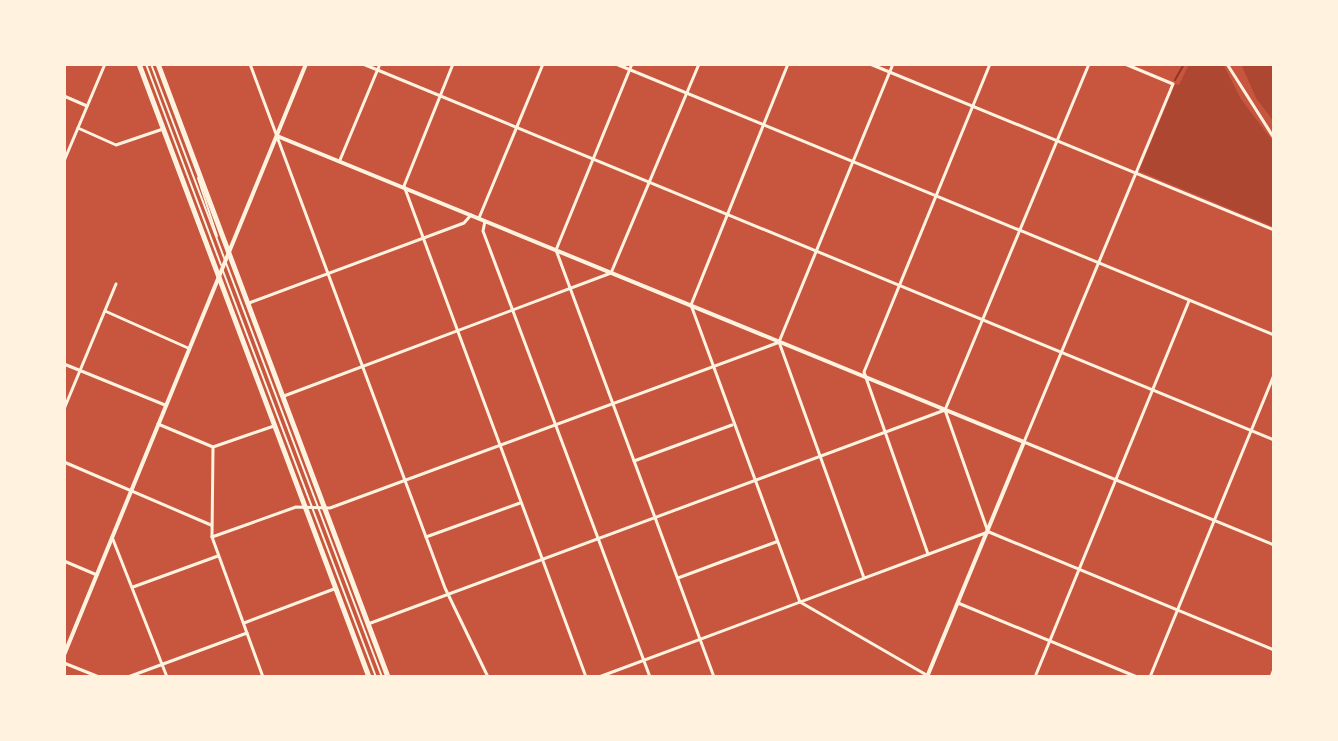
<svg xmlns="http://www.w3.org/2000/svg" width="1338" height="741" font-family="Rubik,sans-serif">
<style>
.green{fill:#ae4732}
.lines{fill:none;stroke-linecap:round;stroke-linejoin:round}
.stream{stroke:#8f3625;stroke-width:2}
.service{stroke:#fff3e0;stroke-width:2}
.pedestrian{stroke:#fff3e0;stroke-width:3}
.minor{stroke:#fff3e0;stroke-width:3}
.tertiary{stroke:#fff3e0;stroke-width:4}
.primary{stroke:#fff3e0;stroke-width:5}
</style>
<rect width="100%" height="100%" fill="#c8553d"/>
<!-- green -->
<g class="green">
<path d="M 1189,64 L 1223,64 L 1241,99 L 1274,143 L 1274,227 L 1139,171 L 1175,84 L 1179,85 Z"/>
<path d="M 1241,64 L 1274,64 L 1274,122 L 1256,98 Z"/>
</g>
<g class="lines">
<!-- stream -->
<path class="stream" d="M 1175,80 L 1184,64"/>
<!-- service -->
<g class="service">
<path d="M 146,64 L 221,265"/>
<path d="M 151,64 L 382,677"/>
<path d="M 198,178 L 217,236"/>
<path d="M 223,271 L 376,677"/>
</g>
<!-- pedestrian -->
<path class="pedestrian" d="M 721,562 L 776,542"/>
<!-- minor -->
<g class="minor">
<path d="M 250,64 L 445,588 L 488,677"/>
<path d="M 363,64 L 1274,440"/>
<path d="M 453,64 L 404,186 L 586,677"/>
<path d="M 616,64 L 1274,335"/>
<path d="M 632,64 L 556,250 L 714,677"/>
<path d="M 788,64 L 691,305 L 800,602 L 930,677"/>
<path d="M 870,64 L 1274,230"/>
<path d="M 1125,64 L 1173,84 L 1024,442 L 1274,545"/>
<path d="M 1227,64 L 1274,138"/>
<path d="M 64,96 L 87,106"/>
<path d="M 78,128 L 116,145 L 163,129"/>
<path d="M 340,160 L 380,64"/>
<path d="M 64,161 L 105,64"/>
<path d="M 479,218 L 543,64"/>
<path d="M 485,221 L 483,231 L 650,677"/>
<path d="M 249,303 L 464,223 L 471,215"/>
<path d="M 105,311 L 188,348"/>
<path d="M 64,364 L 165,405"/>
<path d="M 284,396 L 611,273 L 699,64"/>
<path d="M 64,409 L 116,284"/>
<path d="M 158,424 L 213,447 L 274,426"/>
<path d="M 213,447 L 212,537 L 263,677"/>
<path d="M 634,461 L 732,425"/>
<path d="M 64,462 L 211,525"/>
<path d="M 987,529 L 945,410 L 1089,64"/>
<path d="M 989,532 L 1274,650"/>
<path d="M 112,537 L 167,677"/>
<path d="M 212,537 L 296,507 L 330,508 L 777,343"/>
<path d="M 426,537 L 520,503"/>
<path d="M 928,554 L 864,372 L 990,64"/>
<path d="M 64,561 L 97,575"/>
<path d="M 678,578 L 721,562"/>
<path d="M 864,578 L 779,342 L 893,64"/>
<path d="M 133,587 L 218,556"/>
<path d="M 958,603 L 1137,677"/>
<path d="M 244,623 L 334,589"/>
<path d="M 368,624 L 945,410"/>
<path d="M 64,663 L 99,677"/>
<path d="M 128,677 L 247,633"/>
<path d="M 599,677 L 988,532"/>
<path d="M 1035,677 L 1189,301"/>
<path d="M 1150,677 L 1274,375"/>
<path d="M 1271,677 L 1274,669"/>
</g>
<!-- tertiary -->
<g class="tertiary">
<path d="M 277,136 L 1024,442 L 927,677"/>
<path d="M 64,655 L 306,64"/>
</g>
<!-- primary -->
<g class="primary">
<path d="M 139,64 L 369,677"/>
<path d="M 158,64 L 388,677"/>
</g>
</g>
<!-- border -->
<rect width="1338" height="741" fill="none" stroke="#fff3e0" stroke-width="132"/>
</svg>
